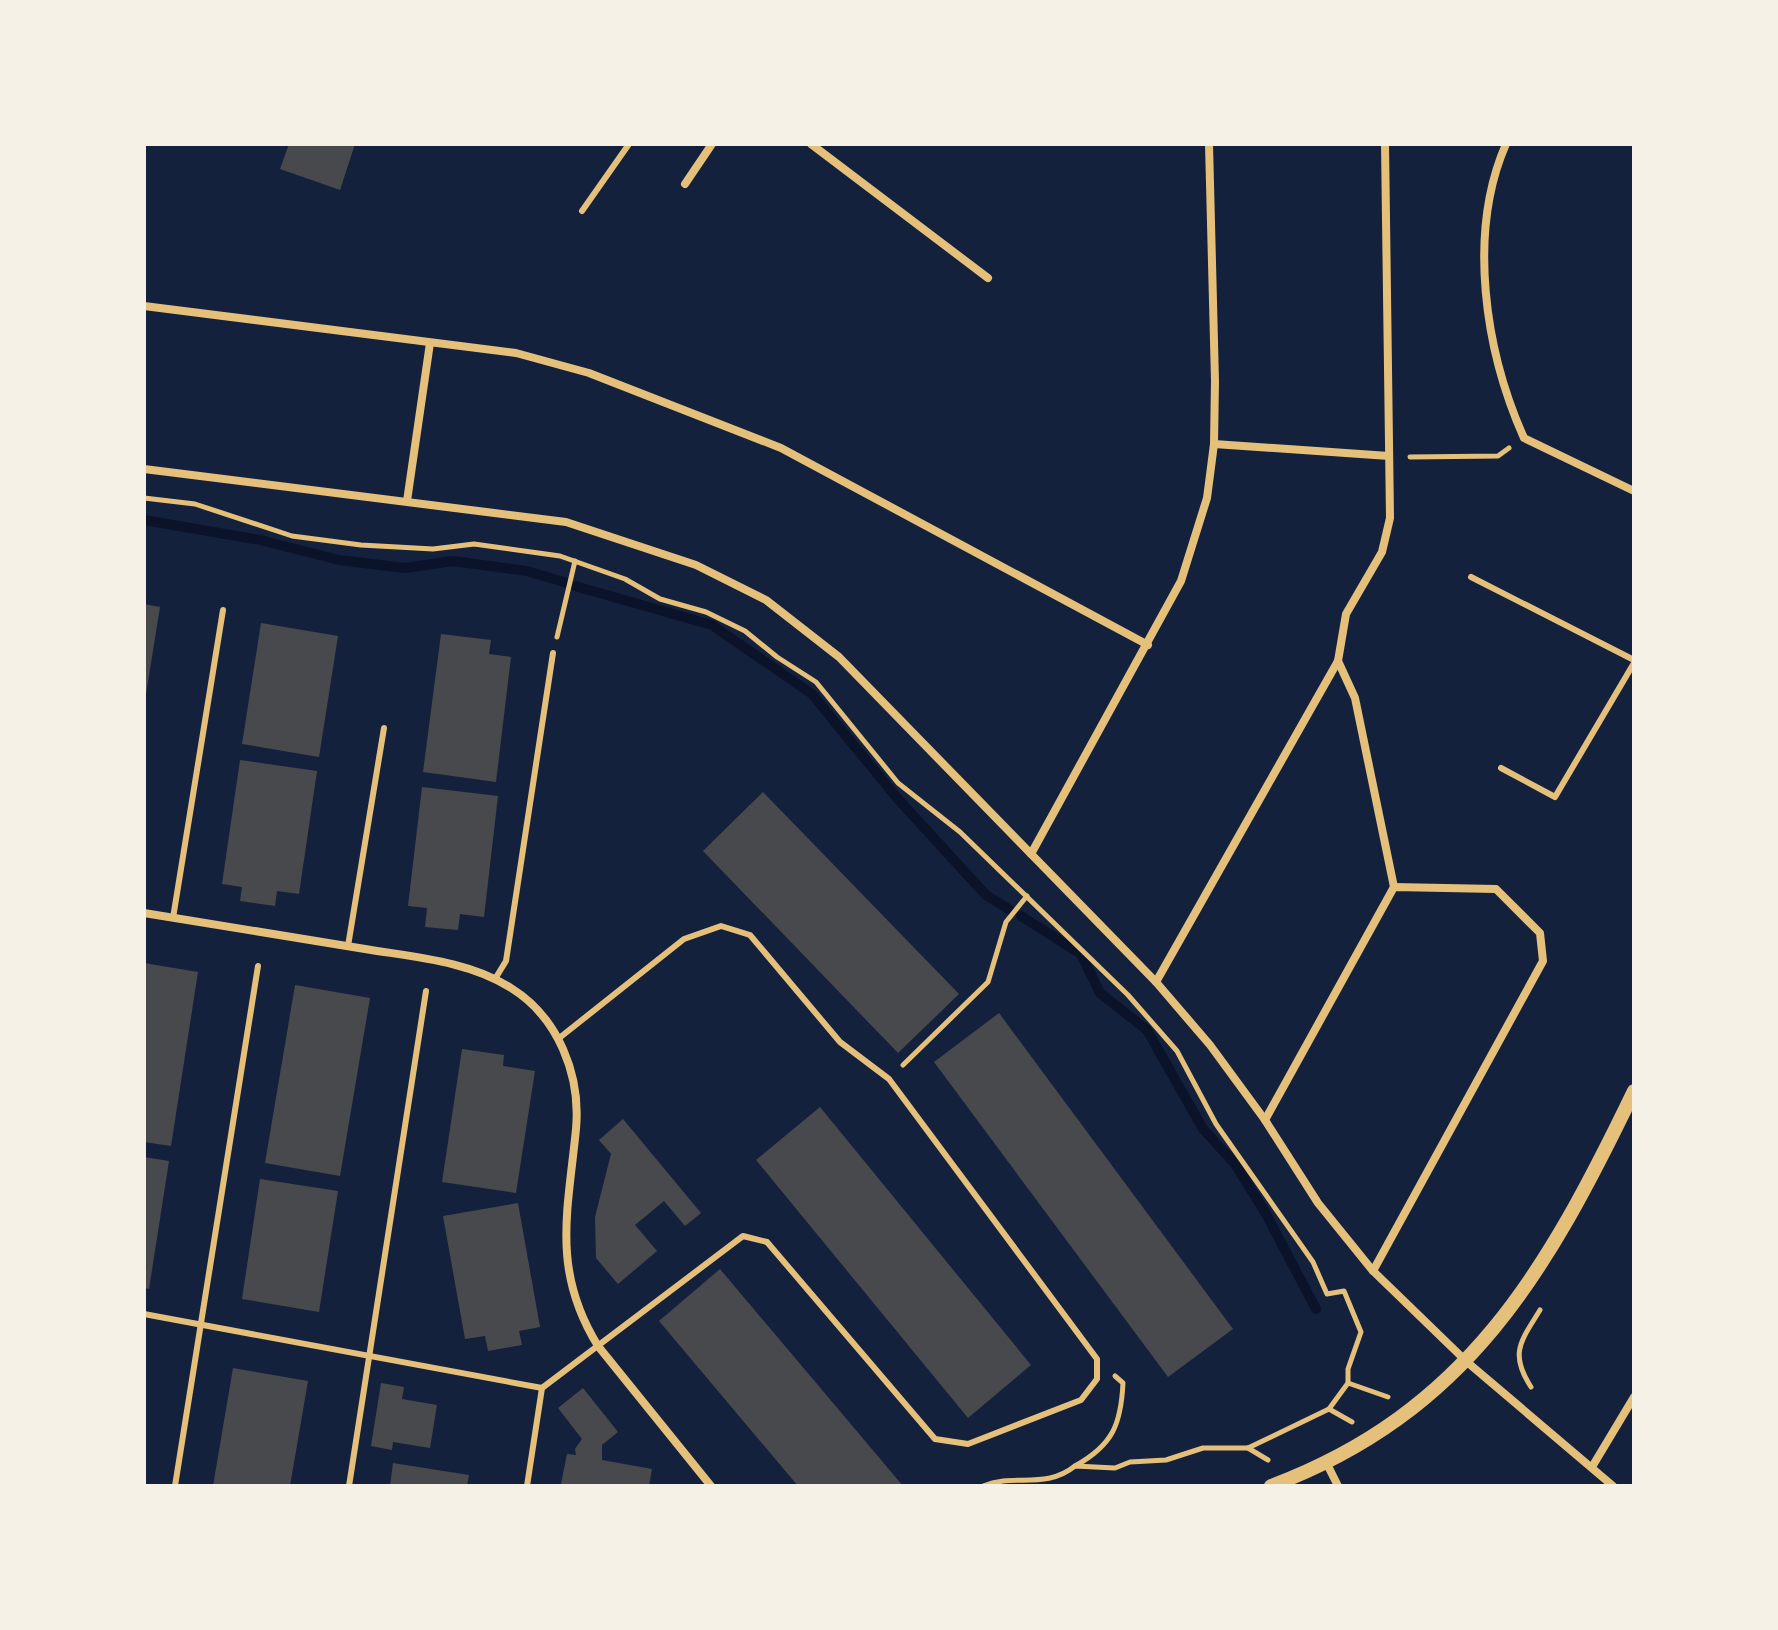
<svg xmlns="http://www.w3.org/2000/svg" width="1778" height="1630" font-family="'Space Grotesk',sans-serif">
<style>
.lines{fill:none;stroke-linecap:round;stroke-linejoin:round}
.stream{stroke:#0b132b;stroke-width:10}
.building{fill:#48494c}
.path{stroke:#e5c07b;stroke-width:5}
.service{stroke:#e5c07b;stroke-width:6}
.minor{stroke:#e5c07b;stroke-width:8}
.tertiary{stroke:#e5c07b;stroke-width:14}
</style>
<rect width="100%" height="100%" fill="#14213d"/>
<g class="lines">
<!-- stream -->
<g class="stream">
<path d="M 144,520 L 260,540 L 339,560 L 405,568 L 453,561 L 527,571 L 567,583"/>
<path d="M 575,586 L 712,625 L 812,694 L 897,798 L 986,895 L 1010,910"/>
<path d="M 1021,916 L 1081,954 L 1100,993 L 1147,1030 L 1203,1129 L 1235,1164 L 1265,1212 L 1316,1309"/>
</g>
</g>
<!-- building -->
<g class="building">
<path d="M 289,144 L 355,144 L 340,190 L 280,169 Z"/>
<path d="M 144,604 L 160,607 L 146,694 L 144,694 Z"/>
<path d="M 261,623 L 338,636 L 319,757 L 242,744 Z"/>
<path d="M 441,634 L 491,640 L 489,654 L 511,657 L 496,782 L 423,772 Z"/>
<path d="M 240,760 L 317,771 L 299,894 L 277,891 L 275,906 L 240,901 L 242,887 L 222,884 Z"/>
<path d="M 422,787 L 498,796 L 484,917 L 460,914 L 458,930 L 425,927 L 427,908 L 408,906 Z"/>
<path d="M 763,792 L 959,994 L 898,1053 L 703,851 Z"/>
<path d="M 144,963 L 198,972 L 171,1146 L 144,1142 Z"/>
<path d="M 295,985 L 370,998 L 340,1176 L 265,1163 Z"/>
<path d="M 999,1013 L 1233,1329 L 1168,1377 L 934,1062 Z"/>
<path d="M 462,1049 L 504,1055 L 503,1066 L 535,1071 L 516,1193 L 442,1182 Z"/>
<path d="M 820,1107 L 1031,1365 L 968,1418 L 756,1160 Z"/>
<path d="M 623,1119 L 701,1213 L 685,1226 L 664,1201 L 635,1225 L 657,1251 L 618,1284 L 596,1258 L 595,1217 L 611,1154 L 599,1140 Z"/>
<path d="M 144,1157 L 169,1161 L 149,1289 L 144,1288 Z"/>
<path d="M 260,1179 L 338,1191 L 319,1312 L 242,1299 Z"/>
<path d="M 518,1203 L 540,1327 L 519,1331 L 522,1345 L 488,1351 L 485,1336 L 465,1339 L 443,1216 Z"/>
<path d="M 720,1269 L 903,1486 L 798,1486 L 659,1321 Z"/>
<path d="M 233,1368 L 308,1381 L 290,1486 L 213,1486 Z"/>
<path d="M 381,1383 L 404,1387 L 402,1399 L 437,1405 L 430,1448 L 393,1442 L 392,1450 L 371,1446 Z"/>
<path d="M 583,1388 L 618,1432 L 602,1445 L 602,1460 L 652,1469 L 649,1486 L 561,1484 L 567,1454 L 576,1455 L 575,1449 L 582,1439 L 558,1408 Z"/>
<path d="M 393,1463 L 469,1475 L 467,1486 L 390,1486 Z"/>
</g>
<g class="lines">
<!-- path -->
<g class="path">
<path d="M 1410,457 L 1498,456 L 1509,448"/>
<path d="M 144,498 L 195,504 L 292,536 L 361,545 L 433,549 L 474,544 L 560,556 L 625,579 L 660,599 L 706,612 L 745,631 L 777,657 L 816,682 L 898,783 L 960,832 L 1128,995 L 1177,1051 L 1216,1124 L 1313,1262 L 1327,1294 L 1344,1291 L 1361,1332 L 1348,1369 L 1348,1383 L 1329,1409 L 1248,1448 L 1203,1448 L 1166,1460 L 1130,1462 L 1115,1468 L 1075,1466 C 1045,1490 1015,1473 983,1486"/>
<path d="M 557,637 L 575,561"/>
<path d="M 903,1065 L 988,982 L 1006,922 L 1027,896"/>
<path d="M 1348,1383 L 1388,1397"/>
<path d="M 1531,1387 C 1509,1353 1521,1341 1540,1310"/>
<path d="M 1329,1409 L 1352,1422"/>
<path d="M 1248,1448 L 1268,1460"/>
<path d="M 1075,1466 C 1113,1445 1121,1424 1123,1383 L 1115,1376"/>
</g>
<!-- service -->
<g class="service">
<path d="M 582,211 L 629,144"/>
<path d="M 1471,577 L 1634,660"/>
<path d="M 1501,768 L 1555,797 L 1634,663"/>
<path d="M 173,918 L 223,610"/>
<path d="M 348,946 L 384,728"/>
<path d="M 495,979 L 506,961 L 553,653"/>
<path d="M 144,1314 L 542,1388"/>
<path d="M 175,1486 L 258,966"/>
<path d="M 349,1486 L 426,991"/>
<path d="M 527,1486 L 542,1388 L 743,1236 L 767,1242 L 935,1439 L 968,1444 L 1081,1400 L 1097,1379 L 1097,1359 L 889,1079 L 840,1042 L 750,935 L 721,926 L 684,939 L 558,1039"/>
</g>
<!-- minor -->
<g class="minor">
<path d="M 811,144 L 988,278"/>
<path d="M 1506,144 C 1467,233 1485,351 1524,438 L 1634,491"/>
<path d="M 685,184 L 712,144"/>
<path d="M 144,306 L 516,353 L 589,373 L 781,448 L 1148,645"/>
<path d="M 1214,444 L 1389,456"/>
<path d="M 144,469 L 566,522 L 696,565 L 766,600 L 839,657 L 1156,982 L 1210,1045 L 1265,1120 L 1318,1203 L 1373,1271 L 1467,1362 L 1613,1486"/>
<path d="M 407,501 L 430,343"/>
<path d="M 1338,661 L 1355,698 L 1394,887"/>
<path d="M 1031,854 L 1181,581 L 1207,498 L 1214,444 L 1215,381 L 1209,144"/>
<path d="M 144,913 C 218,925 292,937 365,949 C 413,957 469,961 511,988 C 558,1017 581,1075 576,1129 C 568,1211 551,1270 598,1346 L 711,1486"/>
<path d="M 1156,982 L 1338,661 L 1346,614 L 1382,552 L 1390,518 L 1385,144"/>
<path d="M 1265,1120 L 1394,887 L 1496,889 L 1540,933 L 1543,961 L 1373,1271"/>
<path d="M 1326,1462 L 1338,1486"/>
<path d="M 1592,1467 L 1634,1397"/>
</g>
<!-- tertiary -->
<path class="tertiary" d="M 1271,1486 C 1468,1412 1547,1271 1634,1091"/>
</g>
<!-- border -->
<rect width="1778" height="1630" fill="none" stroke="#f6f1e7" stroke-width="292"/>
</svg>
